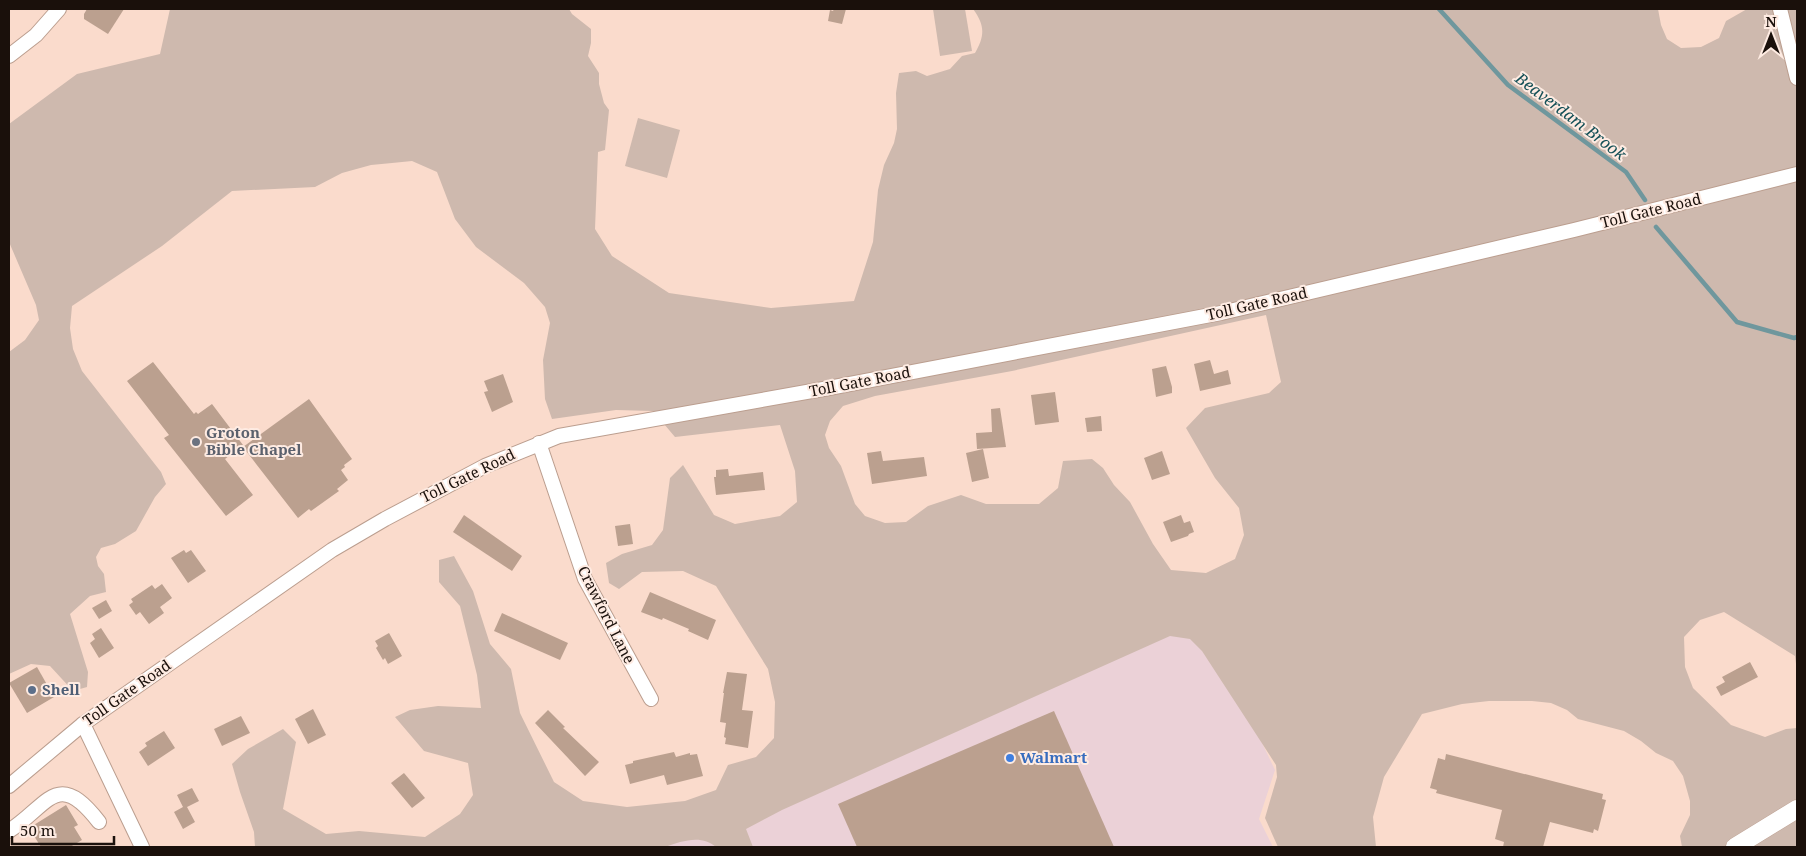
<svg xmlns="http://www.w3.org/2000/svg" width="1806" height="856" font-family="'Noto Serif',serif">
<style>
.commercial{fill:#ebd1d7}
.green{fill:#ceb9ae;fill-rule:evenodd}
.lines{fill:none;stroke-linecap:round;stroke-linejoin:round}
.stream{stroke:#6f979d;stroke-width:4.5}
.building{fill:#bba08f}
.minor-casing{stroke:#bb9e8f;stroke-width:16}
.major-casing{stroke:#bb9e8f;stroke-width:19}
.minor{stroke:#fff;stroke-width:14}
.major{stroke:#fff;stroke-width:18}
.worship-dot{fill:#6b7280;stroke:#feebe2;stroke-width:2}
.service-dot{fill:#5c6f8a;stroke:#feebe2;stroke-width:2}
.shop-dot{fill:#3f7fe0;stroke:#feebe2;stroke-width:2}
.labels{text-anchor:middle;stroke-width:4;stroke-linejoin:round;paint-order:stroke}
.street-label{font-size:15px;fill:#1a100b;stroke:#feebe2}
.worship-label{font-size:15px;font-weight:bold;fill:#5b616d;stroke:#feebe2;text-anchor:start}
.service-label{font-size:15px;font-weight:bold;fill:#4e5e75;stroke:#feebe2;text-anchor:start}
.shop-label{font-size:15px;font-weight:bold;fill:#366cbe;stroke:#feebe2;text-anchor:start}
.water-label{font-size:16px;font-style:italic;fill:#155057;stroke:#feebe2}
</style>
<rect width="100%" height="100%" fill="#fadbcc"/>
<!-- commercial -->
<path class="commercial" d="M 1200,613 L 1275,770 L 1259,819 L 1273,847 L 636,847 Z"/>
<!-- green -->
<g class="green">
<path d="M 170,9 L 569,9 L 572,14 L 591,29 L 591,43 L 588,56 L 599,73 L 599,84 L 604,103 L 609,110 L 605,150 L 598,152 L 595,229 L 612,256 L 669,293 L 771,308 L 854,301 L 873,242 L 878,190 L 884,165 L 894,143 L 897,129 L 896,93 L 899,73 L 916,71 L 927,76 L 950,69 L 962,56 L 975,53 C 985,36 985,25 973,9 L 1658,9 L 1661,25 L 1667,39 L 1681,48 L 1701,47 L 1719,38 L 1726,21 L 1747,9 L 1797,9 L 1797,672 L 1795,656 L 1724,612 L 1700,620 L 1684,637 L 1685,667 L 1693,688 L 1731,725 L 1765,737 L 1786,729 L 1797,728 L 1797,847 L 1682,847 L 1680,836 L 1690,815 L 1690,801 L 1683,776 L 1673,761 L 1656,753 L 1641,741 L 1624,731 L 1578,719 L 1567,710 L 1551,703 L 1532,701 L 1489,701 L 1462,704 L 1422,714 L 1384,777 L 1373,817 L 1376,847 L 1278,847 L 1265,818 L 1277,777 L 1276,765 L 1202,651 L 1190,639 L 1170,636 L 782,810 L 746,829 L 753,847 L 716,847 C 702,834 681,841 665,847 L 255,847 L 254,832 L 240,792 L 232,764 L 248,749 L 283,729 L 296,742 L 283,809 L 326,834 L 359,831 L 425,837 L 460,814 L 473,795 L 468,763 L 424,751 L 395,717 L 410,710 L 438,706 L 481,708 L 477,675 L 460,606 L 439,582 L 439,560 L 454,556 L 473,591 L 490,644 L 511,669 L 520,713 L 554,782 L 583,801 L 627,807 L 685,801 L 716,790 L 728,765 L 756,757 L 774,738 L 775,702 L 768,669 L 716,586 L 683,571 L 642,572 L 619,589 L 609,583 L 606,563 L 622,554 L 652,545 L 663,530 L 670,478 L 683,465 L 714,515 L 735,524 L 780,516 L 797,502 L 795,471 L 780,425 L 675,437 L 653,411 L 616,410 L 552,419 L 545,399 L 543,360 L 550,323 L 545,307 L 524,283 L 476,247 L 455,219 L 437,172 L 412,161 L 392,163 L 371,165 L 342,173 L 315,187 L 232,191 L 162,246 L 72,306 L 70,328 L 73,349 L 82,371 L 161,472 L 166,484 L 155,497 L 136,531 L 115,544 L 101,548 L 96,557 L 98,566 L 104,574 L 106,592 L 90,596 L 70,614 L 88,672 L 87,687 L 73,691 L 50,666 L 31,664 L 9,674 L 9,352 L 25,340 L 39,320 L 36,305 L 9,242 L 9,124 L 77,74 L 160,54 ZM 1266,315 L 1281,382 L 1269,393 L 1205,408 L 1186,428 L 1215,478 L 1239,508 L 1244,535 L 1235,559 L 1206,573 L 1171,570 L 1153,544 L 1130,502 L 1114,485 L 1103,468 L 1092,459 L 1063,461 L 1058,488 L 1039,504 L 986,504 L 961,495 L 928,506 L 906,522 L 885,523 L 865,516 L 855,504 L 841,466 L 829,448 L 825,435 L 830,421 L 843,406 L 875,396 L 1012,371 Z"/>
<path d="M 933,9 L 965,9 L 972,51 L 940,56 Z"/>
<path d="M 638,118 L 680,130 L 667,178 L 625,166 Z"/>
</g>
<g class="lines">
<!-- stream -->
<g class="stream">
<path d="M 1439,9 L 1508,85 L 1626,172 L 1645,200"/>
<path d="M 1656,227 L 1737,322 L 1794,338 L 1797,337"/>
</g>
</g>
<!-- building -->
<g class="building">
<path d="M 87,9 L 124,9 L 108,34 L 84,19 L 84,14 Z"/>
<path d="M 834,9 L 846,9 L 842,24 L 828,21 L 830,10 L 833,11 Z"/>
<path d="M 1210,360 L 1214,374 L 1228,370 L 1231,384 L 1200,391 L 1194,364 Z"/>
<path d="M 153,362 L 194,414 L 196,412 L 198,414 L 212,404 L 243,445 L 225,459 L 253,495 L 226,516 L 164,438 L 169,435 L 127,381 Z"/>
<path d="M 1166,366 L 1172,387 L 1172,393 L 1156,397 L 1152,369 Z"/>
<path d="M 503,374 L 513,402 L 492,412 L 484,392 L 488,391 L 484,381 Z"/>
<path d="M 1055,392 L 1059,422 L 1035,425 L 1031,395 Z"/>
<path d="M 309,399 L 352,459 L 344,465 L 345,467 L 341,470 L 348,480 L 337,489 L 339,491 L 311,511 L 309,509 L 298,518 L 243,447 Z"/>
<path d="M 1000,408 L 1006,447 L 977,449 L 976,433 L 992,432 L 991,409 Z"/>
<path d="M 1101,416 L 1102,431 L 1087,432 L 1085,418 Z"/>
<path d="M 983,449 L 989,478 L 972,482 L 966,453 Z"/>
<path d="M 881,451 L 883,461 L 924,457 L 927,476 L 872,484 L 867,453 Z"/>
<path d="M 1162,451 L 1170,474 L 1152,480 L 1144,458 Z"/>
<path d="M 728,469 L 729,476 L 763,472 L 765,490 L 716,495 L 714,477 L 716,477 L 716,470 Z"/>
<path d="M 464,515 L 522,556 L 512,571 L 453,532 Z"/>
<path d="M 1181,515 L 1184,523 L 1190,521 L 1194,532 L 1189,534 L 1188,536 L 1171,542 L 1163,522 Z"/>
<path d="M 630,524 L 633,544 L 618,546 L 615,526 Z"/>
<path d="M 184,550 L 186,553 L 191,550 L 206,571 L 188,583 L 171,558 Z"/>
<path d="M 162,584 L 172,598 L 160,607 L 164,613 L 149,624 L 140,612 L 136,615 L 129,605 L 133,602 L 131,599 L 152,585 L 155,589 Z"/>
<path d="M 650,592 L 716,620 L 708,640 L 688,631 L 689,629 L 663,618 L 662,620 L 641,612 Z"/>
<path d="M 106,600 L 112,611 L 99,619 L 92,608 Z"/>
<path d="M 502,613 L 568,643 L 560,660 L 494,631 Z"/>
<path d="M 101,628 L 114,648 L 99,658 L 90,643 L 95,639 L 92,634 Z"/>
<path d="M 389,633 L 402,656 L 388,664 L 385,658 L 383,660 L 376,648 L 378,646 L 375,641 Z"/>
<path d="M 1750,662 L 1758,677 L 1721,696 L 1716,687 L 1725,682 L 1722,677 Z"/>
<path d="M 37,667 L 54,697 L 27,713 L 9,683 Z"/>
<path d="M 727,672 L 747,674 L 742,710 L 753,711 L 748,748 L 725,744 L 726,738 L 724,737 L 726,723 L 720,722 L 724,693 L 723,693 Z"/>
<path d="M 313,709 L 326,735 L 308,744 L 295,719 Z"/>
<path d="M 548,710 L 565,727 L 563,728 L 599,762 L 585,776 L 535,723 Z"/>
<path d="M 1054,711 L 1114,847 L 857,847 L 838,804 Z"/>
<path d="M 241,716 L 250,733 L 222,746 L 214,729 Z"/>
<path d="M 164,731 L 175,748 L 148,766 L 139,752 L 147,746 L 145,743 Z"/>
<path d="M 674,752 L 676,757 L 690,753 L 690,755 L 697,754 L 703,776 L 667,785 L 664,775 L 630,784 L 625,765 L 633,763 L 633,761 Z"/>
<path d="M 1446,754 L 1603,794 L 1602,799 L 1606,800 L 1598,831 L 1594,829 L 1593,833 L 1550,822 L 1543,847 L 1503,847 L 1504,842 L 1495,839 L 1502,810 L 1436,793 L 1437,790 L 1430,788 L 1438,758 L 1445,760 Z"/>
<path d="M 404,773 L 425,798 L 412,808 L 391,783 Z"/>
<path d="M 192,788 L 199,801 L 187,807 L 195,822 L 183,829 L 174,812 L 183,807 L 177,795 Z"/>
<path d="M 66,805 L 78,825 L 74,827 L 82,840 L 70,847 L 41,847 L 29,828 Z"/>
</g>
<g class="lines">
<!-- minor casing -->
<g class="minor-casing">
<g id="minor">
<path d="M 1780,9 L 1797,78"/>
<path d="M 9,56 L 36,35 L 59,9"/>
<path d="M 539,443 L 585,579 L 651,699"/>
<path d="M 83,724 L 142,847"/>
<path d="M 9,786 L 83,724 L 332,550 L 385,519 L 485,466 L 559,436 L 829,388 L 1221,313 L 1574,230 L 1797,174"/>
<path d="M 9,831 C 49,805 57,768 99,822"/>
</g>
</g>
<!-- major casing -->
<g class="major-casing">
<path id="major" d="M 1735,847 L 1797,809"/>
</g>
<!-- minor -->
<use href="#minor" class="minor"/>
<!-- major -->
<use href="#major" class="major"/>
</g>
<!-- markers -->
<circle class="worship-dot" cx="196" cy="442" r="5"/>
<circle class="service-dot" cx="32" cy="690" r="5"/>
<circle class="shop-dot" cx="1010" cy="758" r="5"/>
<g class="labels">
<!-- street labels -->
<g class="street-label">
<text transform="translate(1651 211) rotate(-14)" y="5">Toll Gate Road</text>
<text transform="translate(1257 304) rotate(-13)" y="5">Toll Gate Road</text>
<text transform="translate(860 382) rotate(-11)" y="5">Toll Gate Road</text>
<text transform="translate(468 476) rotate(-26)" y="5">Toll Gate Road</text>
<text transform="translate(606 615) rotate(63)" y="5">Crawford Lane</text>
<text transform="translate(127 693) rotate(-35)" y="5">Toll Gate Road</text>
</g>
<!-- worship labels -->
<g class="worship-label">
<text x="206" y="438">Groton<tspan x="206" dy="17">Bible Chapel</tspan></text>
</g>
<!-- service labels -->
<g class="service-label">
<text x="42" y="695">Shell</text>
</g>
<!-- shop labels -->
<g class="shop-label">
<text x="1020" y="763">Walmart</text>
</g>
<!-- water labels -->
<g class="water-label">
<text transform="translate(1571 116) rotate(37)" y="6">Beaverdam Brook</text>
</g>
</g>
<!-- border -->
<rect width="1806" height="856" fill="none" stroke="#1a100b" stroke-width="20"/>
<!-- north arrow -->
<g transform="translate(1771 35)" stroke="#feebe2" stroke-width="4" paint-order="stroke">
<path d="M0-4L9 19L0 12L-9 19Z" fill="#1a100b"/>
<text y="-8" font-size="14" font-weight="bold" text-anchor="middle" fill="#1a100b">N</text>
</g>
<!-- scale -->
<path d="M12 836v8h102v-8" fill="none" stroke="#1a100b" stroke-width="2.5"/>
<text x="20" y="836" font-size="15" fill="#1a100b" stroke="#feebe2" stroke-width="4" paint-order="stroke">50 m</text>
</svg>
